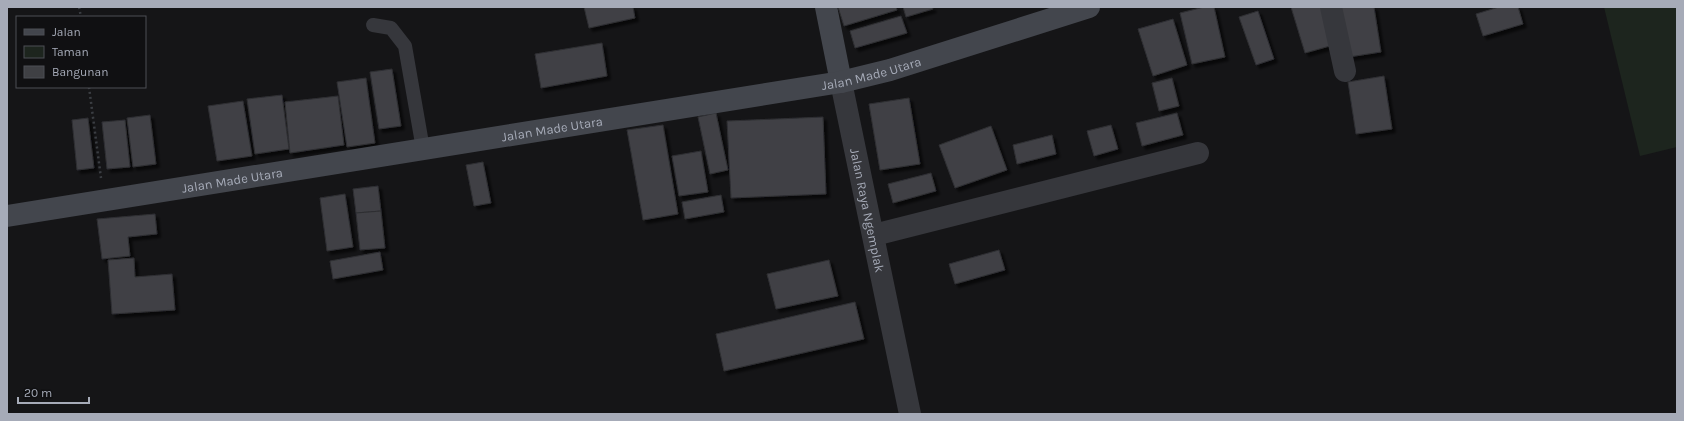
<svg xmlns="http://www.w3.org/2000/svg" width="1684" height="421" font-family="Karla,sans-serif">
<style>
.green{fill:#1d251e}
.building{fill:#3f4044;stroke:#2f2f33;filter:url(#shadow)}
.lines{fill:none;stroke-linecap:round;stroke-linejoin:round}
.path{stroke:#3b3e43;stroke-width:2.5;stroke-dasharray:2 3;stroke-linecap:butt}
.lane{stroke:#36373c;stroke-width:14}
.street{stroke:#36373c;stroke-width:22}
.secondary{stroke:#43464d;stroke-width:22}
.labels{text-anchor:middle;stroke-width:3;stroke-linejoin:round;paint-order:stroke}
.street-label{font-size:13px;fill:#a6abb8;stroke:#101012}
</style>
<defs>
<filter id="shadow"><feDropShadow dx="3.5" dy="3.5" stdDeviation="1" flood-color="#0009"/></filter>
</defs>
<rect width="100%" height="100%" fill="#151517"/>
<!-- green -->
<path class="green" d="M 1604,7 L 1677,7 L 1677,147 L 1640,156 Z"/>
<!-- building -->
<g class="building">
<path d="M 584,7 L 633,7 L 635,18 L 589,28 Z"/>
<path d="M 838,7 L 896,7 L 897,10 L 844,26 Z"/>
<path d="M 903,7 L 932,7 L 933,9 L 906,17 Z"/>
<path d="M 1204,7 L 1214,7 L 1225,57 L 1192,64 L 1180,13 Z"/>
<path d="M 1291,7 L 1326,7 L 1337,44 L 1305,53 Z"/>
<path d="M 1340,7 L 1374,7 L 1381,52 L 1349,57 Z"/>
<path d="M 1499,7 L 1518,7 L 1523,24 L 1483,36 L 1476,14 Z"/>
<path d="M 1258,11 L 1274,59 L 1256,65 L 1239,17 Z"/>
<path d="M 901,16 L 907,33 L 855,48 L 850,31 Z"/>
<path d="M 1173,19 L 1187,65 L 1153,76 L 1138,29 Z"/>
<path d="M 602,43 L 607,76 L 541,88 L 535,54 Z"/>
<path d="M 392,69 L 401,126 L 379,129 L 370,72 Z"/>
<path d="M 1384,76 L 1392,129 L 1356,134 L 1348,82 Z"/>
<path d="M 366,78 L 375,143 L 347,147 L 337,82 Z"/>
<path d="M 1172,78 L 1179,106 L 1159,111 L 1152,83 Z"/>
<path d="M 282,95 L 289,149 L 255,154 L 247,99 Z"/>
<path d="M 338,96 L 344,145 L 290,153 L 285,102 Z"/>
<path d="M 909,98 L 920,164 L 880,170 L 869,104 Z"/>
<path d="M 243,101 L 252,156 L 217,161 L 208,106 Z"/>
<path d="M 716,113 L 728,170 L 710,174 L 698,117 Z"/>
<path d="M 1177,113 L 1183,135 L 1142,146 L 1136,123 Z"/>
<path d="M 150,115 L 156,164 L 133,167 L 127,118 Z"/>
<path d="M 823,117 L 826,194 L 731,198 L 727,121 Z"/>
<path d="M 88,118 L 94,168 L 77,170 L 72,120 Z"/>
<path d="M 125,120 L 130,167 L 107,169 L 102,122 Z"/>
<path d="M 663,125 L 678,214 L 643,220 L 627,130 Z"/>
<path d="M 1111,125 L 1118,149 L 1094,156 L 1087,131 Z"/>
<path d="M 991,126 L 1007,170 L 955,188 L 939,145 Z"/>
<path d="M 1052,135 L 1056,154 L 1017,164 L 1013,145 Z"/>
<path d="M 701,151 L 708,192 L 679,196 L 672,156 Z"/>
<path d="M 483,162 L 491,203 L 474,206 L 466,165 Z"/>
<path d="M 931,173 L 936,191 L 893,203 L 888,184 Z"/>
<path d="M 378,186 L 381,211 L 356,213 L 353,189 Z"/>
<path d="M 345,194 L 353,247 L 327,251 L 320,198 Z"/>
<path d="M 721,195 L 724,212 L 685,219 L 682,202 Z"/>
<path d="M 381,211 L 385,248 L 360,250 L 356,213 Z"/>
<path d="M 155,214 L 157,234 L 128,237 L 130,256 L 102,259 L 97,219 Z"/>
<path d="M 999,250 L 1005,270 L 955,284 L 949,264 Z"/>
<path d="M 380,252 L 383,270 L 333,279 L 330,261 Z"/>
<path d="M 134,258 L 135,277 L 172,274 L 175,310 L 112,314 L 108,260 Z"/>
<path d="M 829,260 L 838,296 L 776,309 L 767,274 Z"/>
<path d="M 855,302 L 864,339 L 724,371 L 716,334 Z"/>
</g>
<g class="lines">
<!-- path -->
<g class="path">
<path d="M 79,7 L 81,17"/>
<path d="M 89,87 L 101,178"/>
</g>
<!-- lane -->
<path class="lane" d="M 373,25 L 391,28 L 405,46 L 423,149"/>
<!-- street -->
<g class="street">
<path d="M 1331,7 L 1345,71"/>
<path id="s1" d="M 841,82 L 910,414"/>
<path d="M 874,235 L 1198,153"/>
</g>
<!-- secondary -->
<g class="secondary">
<path d="M 826,7 L 841,82"/>
<path id="s2" d="M 7,216 L 841,82 L 890,70 L 1089,7"/>
</g>
</g>
<g class="labels">
<!-- street labels -->
<g class="street-label">
<text dy="5" stroke="none"><textPath href="#s2" startOffset="876">Jalan Made Utara</textPath></text>
<text dy="5" stroke="none"><textPath href="#s2" startOffset="552">Jalan Made Utara</textPath></text>
<text dy="5" stroke="none"><textPath href="#s2" startOffset="228">Jalan Made Utara</textPath></text>
<text dy="5" stroke="none"><textPath href="#s1" startOffset="131">Jalan Raya Ngemplak</textPath></text>
</g>
</g>
<!-- border -->
<rect width="1684" height="421" fill="none" stroke="#a6abb8" stroke-width="16"/>
<!-- legend -->
<rect x="16" y="16" width="130" height="72" fill="#101012" stroke="#4c4e54"/>
<rect x="24" y="29" width="20" height="6" fill="#43464d" stroke="#4c4e54"/>
<text x="52" y="36" font-size="12" fill="#a6abb8">Jalan</text>
<rect x="24" y="46" width="20" height="12" fill="#1d251e" stroke="#4c4e54"/>
<text x="52" y="56" font-size="12" fill="#a6abb8">Taman</text>
<rect x="24" y="66" width="20" height="12" fill="#3f4044" stroke="#4c4e54"/>
<text x="52" y="76" font-size="12" fill="#a6abb8">Bangunan</text>
<!-- scale -->
<path d="M18 397v6h71v-6" fill="none" stroke="#a6abb8" stroke-width="2"/>
<text x="24" y="397" font-size="12" fill="#a6abb8" stroke="#101012" stroke-width="3" paint-order="stroke">20 m</text>
</svg>
